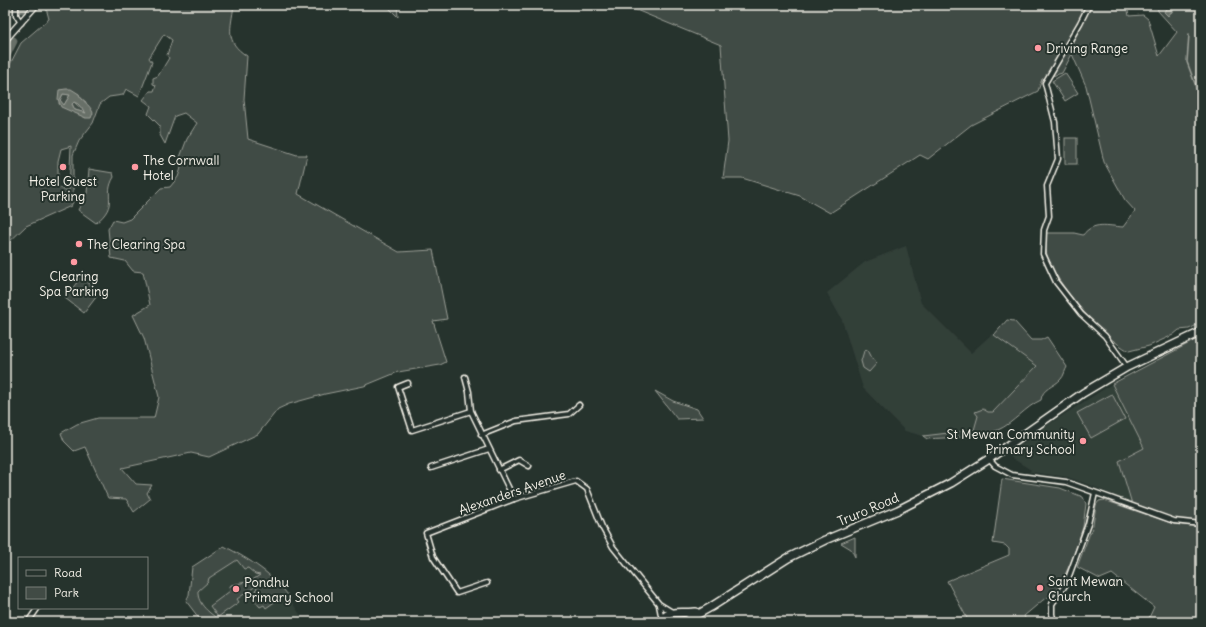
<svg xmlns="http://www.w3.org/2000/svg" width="1206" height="627" font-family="Delius,sans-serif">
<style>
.built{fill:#333f39}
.green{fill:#414b45;stroke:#9a9e96;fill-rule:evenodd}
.water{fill:#676f68;stroke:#9fa39b;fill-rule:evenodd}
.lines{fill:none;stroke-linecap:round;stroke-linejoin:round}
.stream{stroke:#9fa39b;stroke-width:1.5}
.river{stroke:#676f68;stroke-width:9}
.minor-casing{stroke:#f4f1e8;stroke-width:7}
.secondary-casing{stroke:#f4f1e8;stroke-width:8}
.trunk-casing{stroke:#f4f1e8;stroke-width:10}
.minor{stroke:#26332d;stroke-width:4}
.secondary{stroke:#26332d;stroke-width:5.5}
.trunk{stroke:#26332d;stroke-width:7}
.poi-dot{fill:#ff9aa2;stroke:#26332d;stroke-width:1.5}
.labels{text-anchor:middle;stroke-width:4;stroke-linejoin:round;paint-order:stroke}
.poi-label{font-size:13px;fill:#f4f1e8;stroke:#26332d;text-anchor:start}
.street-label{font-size:13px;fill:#f4f1e8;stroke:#26332d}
</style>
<rect width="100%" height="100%" fill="#26332d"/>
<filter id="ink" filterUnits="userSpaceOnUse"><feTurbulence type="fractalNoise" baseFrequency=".025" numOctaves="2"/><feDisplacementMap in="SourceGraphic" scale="8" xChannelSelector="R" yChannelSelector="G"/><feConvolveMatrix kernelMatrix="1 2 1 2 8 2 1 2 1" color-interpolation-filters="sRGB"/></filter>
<g filter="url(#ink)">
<!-- built -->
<g class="built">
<path d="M 906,246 L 921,303 L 971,353 L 992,334 L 1037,366 L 993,412 L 975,412 L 978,416 L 974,430 L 923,436 L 905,431 L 863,388 L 842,320 L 827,293 L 865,262 Z"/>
<path d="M 1112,384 L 1144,448 L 1119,461 L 1132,504 L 1095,487 L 1067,477 L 1029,472 L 1031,470 L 1010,457 L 1011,454 L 1035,433 Z"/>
<path d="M 224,546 L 265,570 L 279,583 L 301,616 L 291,622 L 212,622 L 189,595 L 192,567 Z"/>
</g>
<!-- green -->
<g class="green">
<path d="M 48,5 L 234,5 C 231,29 224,41 247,56 L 244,99 L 248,139 L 297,155 L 307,155 L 298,194 L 399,252 L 433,250 L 447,319 L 433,321 L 446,362 L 440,365 L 398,372 L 364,386 L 325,394 L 289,404 L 278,409 L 258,434 L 209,457 L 191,453 L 122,468 L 136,484 L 152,485 L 147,493 L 150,499 L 134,512 L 126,499 L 108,498 L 85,447 L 74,451 L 64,441 L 61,433 L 77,424 L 98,418 L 154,418 L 159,397 L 144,338 L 133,315 L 150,305 L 143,272 L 133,271 L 125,261 L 111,258 L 108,229 L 113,220 L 122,222 L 130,219 L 161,188 L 170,187 L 178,177 L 181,168 L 179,160 L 187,139 L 197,123 L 184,113 L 175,116 L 165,144 L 160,135 L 160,126 L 148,114 L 151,106 L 143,100 L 150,91 L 154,91 L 156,85 L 153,84 L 153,78 L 158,76 L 169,58 L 167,55 L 172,40 L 164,34 L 149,58 L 152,62 L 139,96 L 126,89 L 123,95 L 109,97 L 100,104 L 93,123 L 79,141 L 73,155 L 73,202 L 71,206 L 26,226 L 5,246 L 5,74 L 21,43 L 49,19 L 46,8 ZM 60,90 L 79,94 L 80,97 L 86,102 L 86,118 L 59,104 ZM 71,146 L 69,190 L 63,190 L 58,186 L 58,161 L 61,149 Z"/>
<path d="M 388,5 L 397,5 L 398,17 L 389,8 Z"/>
<path d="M 624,5 L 1127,5 L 1129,16 L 1143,15 L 1148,19 L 1159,56 L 1177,32 L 1158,11 L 1157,5 L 1168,5 L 1165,9 L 1171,13 L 1177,5 L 1201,5 L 1201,323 L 1189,329 L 1179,330 L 1173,335 L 1149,346 L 1129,351 C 1103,338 1055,284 1047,255 C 1045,248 1046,240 1046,233 L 1074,233 L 1083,235 C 1093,221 1108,226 1123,227 L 1135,211 L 1125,200 L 1104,162 L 1086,86 L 1072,54 L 1062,73 L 1042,79 L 1038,91 L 971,125 L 928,159 L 920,155 L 830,213 L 800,196 L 742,178 L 723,178 L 728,141 L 721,45 Z"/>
<path d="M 1065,73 L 1078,93 L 1065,101 L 1052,81 Z"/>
<path d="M 63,94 L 70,95 L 64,105 L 62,105 L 60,100 Z"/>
<path d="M 74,102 L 86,113 L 75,110 L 72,104 Z"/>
<rect x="1065" y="138" width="12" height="26"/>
<path d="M 89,169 L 113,173 L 114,177 C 102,197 120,203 96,223 L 78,210 L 87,193 Z"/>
<path d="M 81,277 L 100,292 L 84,313 L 65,298 Z"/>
<path d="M 1007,320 L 1014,321 L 1031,340 L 1041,340 L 1047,337 L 1067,367 C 1065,370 1064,376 1061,379 C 1054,387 1042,388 1041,400 C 1025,407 1014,423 998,430 C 977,439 949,437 927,439 L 923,436 L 974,430 L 978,416 L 975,412 L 983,409 L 988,412 L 993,412 L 1037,366 L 994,335 Z"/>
<path d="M 1201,337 L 1201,522 L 1174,520 L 1132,504 L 1119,461 L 1144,448 L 1112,384 Z"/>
<path d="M 868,350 L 873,360 L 877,363 L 869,372 L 863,368 L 861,361 L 864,351 Z"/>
<path d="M 655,391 L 673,401 L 697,409 L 703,418 L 677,419 Z"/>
<path d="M 1112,394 L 1125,419 L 1091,438 L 1077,413 Z"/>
<path d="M 1002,479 L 1060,488 L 1083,497 L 1086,504 L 1083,527 L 1072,560 L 1060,585 L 1054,595 L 1043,600 L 1024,616 L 1027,622 L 969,622 L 947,581 L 1009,555 L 1009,549 L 1005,545 L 993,543 Z"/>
<path d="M 1104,500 L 1174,524 L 1201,527 L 1201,622 L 1147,622 L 1154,607 L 1112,574 L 1100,579 L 1077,567 L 1093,525 L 1096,505 L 1099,501 Z"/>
<path d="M 855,537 L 855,557 L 851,549 L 841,543 Z"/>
<path d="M 224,546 C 252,561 272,573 291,599 L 283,596 L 266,608 L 264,605 L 260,607 L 255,601 L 260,597 L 255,590 L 257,588 L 256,586 L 237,599 L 239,602 L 218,617 L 210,606 L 230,591 L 229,588 L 231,585 L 251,581 L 260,575 L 255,574 L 248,568 L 244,569 L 237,560 L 209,578 L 208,582 L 198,591 C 197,605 211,614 221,621 L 202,622 L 186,601 L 189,595 L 192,567 Z"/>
</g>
<!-- water -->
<g class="water">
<path d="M 1168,5 L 1177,5 L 1168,16 L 1164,12 Z"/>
<path d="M 66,89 L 71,89 L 79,94 C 81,101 90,104 93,113 L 91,118 L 86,118 L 61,107 L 58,99 L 59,90 ZM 63,94 L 70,95 L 64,105 L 60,100 ZM 74,102 L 78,104 L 86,113 L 75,110 L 72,104 Z"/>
</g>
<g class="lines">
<!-- stream -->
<path class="stream" d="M 1189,34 L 1187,62 L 1201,100"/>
<!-- river -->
<g class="river">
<path d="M 22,9 L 23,5"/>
<path d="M 5,57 L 13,41"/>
</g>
<!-- minor casing -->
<g class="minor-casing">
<g id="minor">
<path d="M 16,5 L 16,15 L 21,23"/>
<path d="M 1089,5 L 1080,23 L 1045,83 L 1055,122 L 1058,159 L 1047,186 L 1049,216 L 1044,230 L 1043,254 L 1056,282 L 1081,314 L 1105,336 L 1127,367"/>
<path d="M 465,377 L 469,392 L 471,411 L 514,499"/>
<path d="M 408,383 L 398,387 L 412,430 L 471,411"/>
<path d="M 481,435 L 516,421 L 569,414 L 579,405"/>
<path d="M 989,459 L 995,466 L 1012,475 L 1066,482 L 1174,521 L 1201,524"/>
<path d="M 431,468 L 489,449"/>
<path d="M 499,470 L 519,460 L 529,466"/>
<path d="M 487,583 L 457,593 L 433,557 L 426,533 L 514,499 L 576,481 L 587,489 L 602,527 L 613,547 L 659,604 L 672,612"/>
<path d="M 659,605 L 662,620"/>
<path d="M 28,622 L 37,609"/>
<path d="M 1054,622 L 1052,614 L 1052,604 L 1066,584 L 1088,524 L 1095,493"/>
</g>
</g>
<!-- secondary casing -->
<g class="secondary-casing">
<path id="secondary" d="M 5,40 L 36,5"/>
</g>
<!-- trunk casing -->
<g class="trunk-casing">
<g id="trunk">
<path d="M 662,622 C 665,608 685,614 696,612"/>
<path d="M 684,622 L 711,607 L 788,558 L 825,540 L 898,510 L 951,483 L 989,459 L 1083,393 L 1127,367 L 1201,332"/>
</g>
</g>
<!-- minor -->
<use href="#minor" class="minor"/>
<!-- secondary -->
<use href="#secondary" class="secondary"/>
<!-- trunk -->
<use href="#trunk" class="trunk"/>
</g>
</g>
<!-- markers -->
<g class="poi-dot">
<circle cx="1038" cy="48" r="4"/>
<circle cx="63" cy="167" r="4"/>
<circle cx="135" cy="167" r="4"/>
<circle cx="79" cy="244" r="4"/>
<circle cx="74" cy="262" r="4"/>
<circle cx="1083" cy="441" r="4"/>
<circle cx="1040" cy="588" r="4"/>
<circle cx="236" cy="589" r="4"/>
</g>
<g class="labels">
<!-- poi labels -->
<g class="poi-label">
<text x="1046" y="53">Driving Range</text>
<text x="143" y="165">The Cornwall<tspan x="143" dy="15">Hotel</tspan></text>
<text x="63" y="186" text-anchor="middle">Hotel Guest<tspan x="63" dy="15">Parking</tspan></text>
<text x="87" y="249">The Clearing Spa</text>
<text x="74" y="281" text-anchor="middle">Clearing<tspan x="74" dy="15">Spa Parking</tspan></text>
<text x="1075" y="439" text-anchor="end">St Mewan Community<tspan x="1075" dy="15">Primary School</tspan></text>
<text x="1048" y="586">Saint Mewan<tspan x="1048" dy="15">Church</tspan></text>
<text x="244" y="587">Pondhu<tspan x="244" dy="15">Primary School</tspan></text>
</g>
<!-- street labels -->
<g class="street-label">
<text transform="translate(512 492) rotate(-19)" y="5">Alexanders Avenue</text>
<text transform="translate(868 509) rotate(-23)" y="5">Truro Road</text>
</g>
</g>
<!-- margin -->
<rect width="1206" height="627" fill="none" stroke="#26332d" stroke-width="20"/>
<rect x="10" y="10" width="1186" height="607" fill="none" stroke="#f4f1e8" stroke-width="1.5" filter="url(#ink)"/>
<!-- legend -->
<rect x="18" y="557" width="130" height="52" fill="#26332d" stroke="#787f78"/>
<rect x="26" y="570" width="20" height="6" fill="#26332d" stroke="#787f78"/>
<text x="54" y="577" font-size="12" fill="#f4f1e8">Road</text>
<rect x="26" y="587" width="20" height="12" fill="#414b45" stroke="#787f78"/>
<text x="54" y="597" font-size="12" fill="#f4f1e8">Park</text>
</svg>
